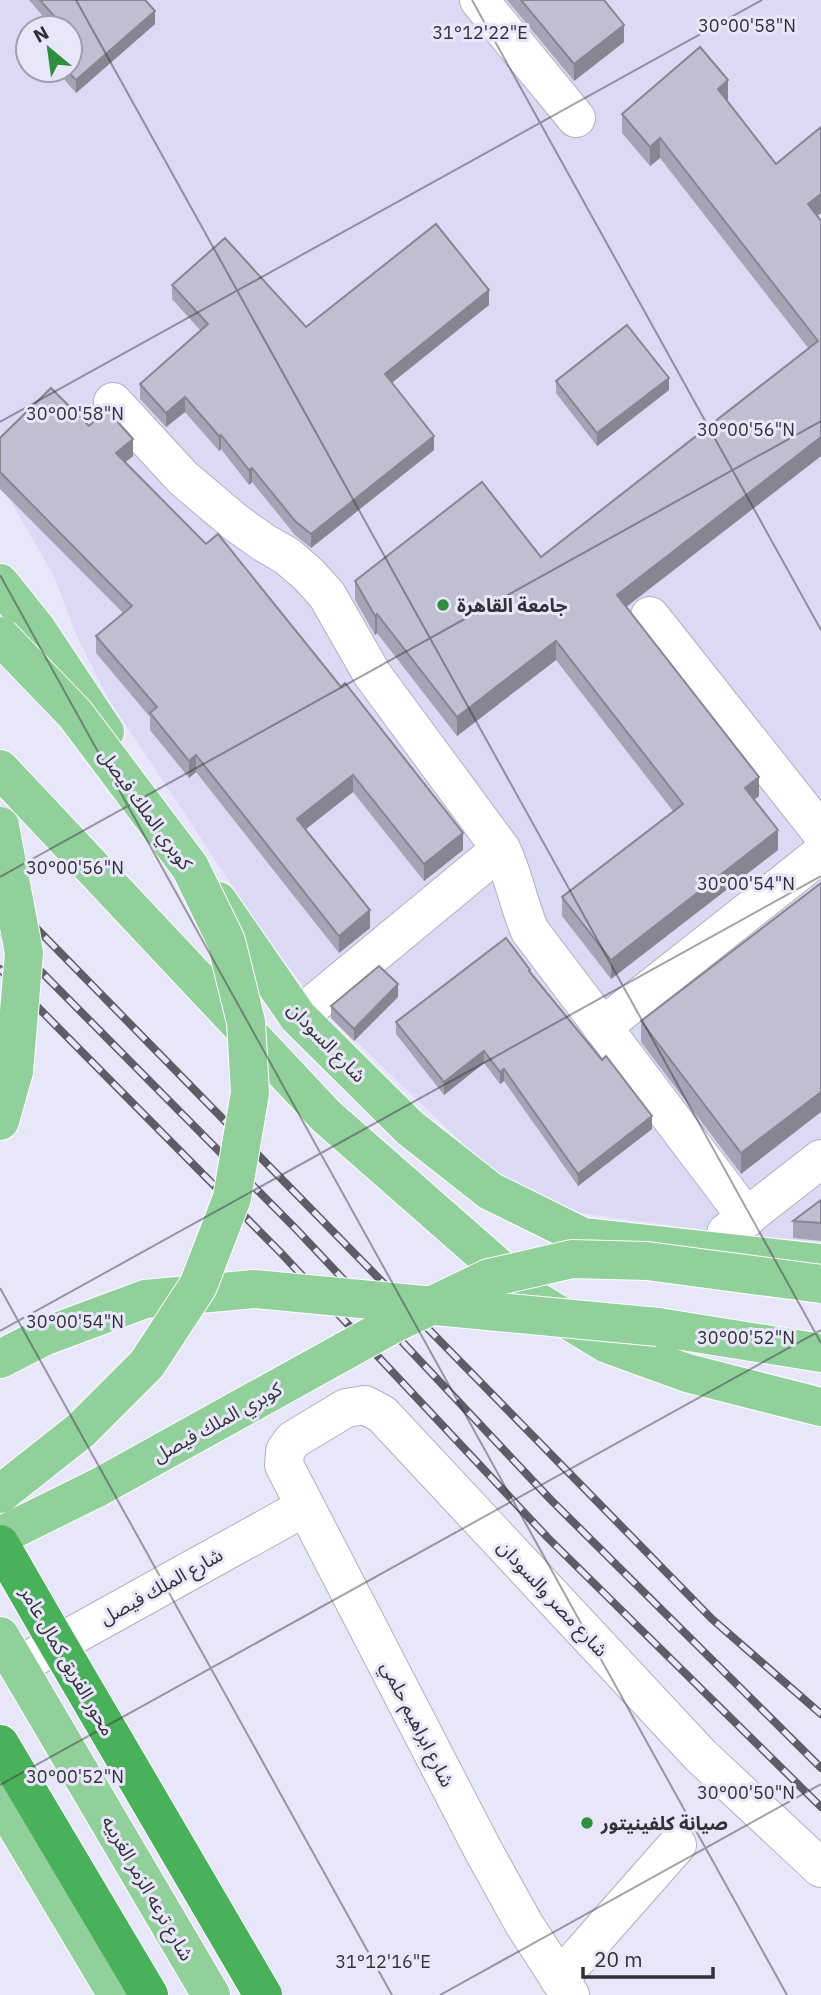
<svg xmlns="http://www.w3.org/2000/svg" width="821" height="1995" font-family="'IBM Plex Sans','Noto Sans Arabic',sans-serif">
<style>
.built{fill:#dbd9f3;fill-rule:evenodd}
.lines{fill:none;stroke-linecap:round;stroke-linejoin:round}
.minor-casing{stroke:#b1b0c1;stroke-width:40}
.major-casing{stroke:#fff;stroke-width:40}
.highway-casing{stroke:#fff;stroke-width:40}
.minor{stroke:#fff;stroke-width:38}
.major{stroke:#91d09b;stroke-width:38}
.highway{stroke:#48b159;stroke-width:38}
.rail-casing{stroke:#5e5d67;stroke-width:8}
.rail{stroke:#e8e6f9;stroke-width:5;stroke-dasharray:16;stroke-linecap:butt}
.major-bridge-casing{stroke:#fff;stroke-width:40;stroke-linecap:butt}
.highway-bridge-casing{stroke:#fff;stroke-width:40;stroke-linecap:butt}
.major-bridge{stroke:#91d09b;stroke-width:38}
.highway-bridge{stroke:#48b159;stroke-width:38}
.wall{fill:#a5a4b4}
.shaded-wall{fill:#868692}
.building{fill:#c0bfd1;stroke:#868692;stroke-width:2}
.ticks{fill:none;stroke:#323138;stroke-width:2;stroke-opacity:0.45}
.poi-dot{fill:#2f8e40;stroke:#e8e6f9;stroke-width:2.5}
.labels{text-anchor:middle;stroke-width:6;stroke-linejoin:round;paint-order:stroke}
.poi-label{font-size:19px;font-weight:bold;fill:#323138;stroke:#e8e6f9;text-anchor:start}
.street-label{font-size:19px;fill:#323138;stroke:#e8e6f9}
.ticks-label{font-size:18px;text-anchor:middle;fill:#323138;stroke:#e8e6f9;stroke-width:6;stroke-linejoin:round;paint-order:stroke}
</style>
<rect width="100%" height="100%" fill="#e8e6f9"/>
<!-- built -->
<path class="built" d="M 0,0 L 821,0 L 821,1242 L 726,1233 L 566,1211 L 500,1179 L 315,1002 L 261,929 L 108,698 L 76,634 L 54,576 L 9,498 L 0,489 ZM 28,28 L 70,28 L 70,70 L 28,70 Z"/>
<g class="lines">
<!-- minor casing -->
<g class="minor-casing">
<g id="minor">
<path d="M 479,0 L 576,118"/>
<path d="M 113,402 L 183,478 L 235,522 L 263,542 L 287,556 L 308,574 L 327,595 L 372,674 L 501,849 C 514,875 518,904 530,931 L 747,1218"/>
<path d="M 650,616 L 821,832"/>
<path d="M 298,1017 L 501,849"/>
<path d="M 602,1027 L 821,854"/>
<path d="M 726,1233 L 821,1159"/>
<path d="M 18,1666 L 305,1507"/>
<path d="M 559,1979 L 677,1845"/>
<path d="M 570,1995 L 524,1924 L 483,1850 L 284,1465 L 285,1451 L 293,1440 L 346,1408 L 365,1405 L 382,1414 L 701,1756 L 821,1868"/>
</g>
</g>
<!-- major casing -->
<g class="major-casing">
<g id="major">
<path d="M 0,583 L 36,628 L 105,732"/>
<path d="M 0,769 L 326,1116 L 538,1302 L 607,1344 L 687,1373 L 821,1407"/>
<path d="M 218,901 L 298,1017 L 410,1128 L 490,1191 L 583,1237 L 821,1263"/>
<path d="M 0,1121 L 14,1071"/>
<path d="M 658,1327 L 821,1353"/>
<path d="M 0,1359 L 43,1337 L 145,1299 L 254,1289"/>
<path d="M 0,1494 L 81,1430"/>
<path d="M 0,1536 L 99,1487"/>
<path d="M 0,1636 L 211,1995"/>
<path d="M 0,1799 L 117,1995"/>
</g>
</g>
<!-- highway casing -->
<g class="highway-casing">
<g id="highway">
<path d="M 0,1544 L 49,1629"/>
<path d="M 0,1744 L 149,1995"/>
</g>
</g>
<!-- minor -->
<use href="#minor" class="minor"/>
<!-- major -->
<use href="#major" class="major"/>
<!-- highway -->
<use href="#highway" class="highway"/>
<!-- rail casing -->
<g class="rail-casing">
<g id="rail">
<path d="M 0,891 L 712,1619 L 821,1714"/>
<path d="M 0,930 L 296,1229 L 551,1500 L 821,1768"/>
<path d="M 0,969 L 281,1253 L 548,1538 L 821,1807"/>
</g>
</g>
<!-- rail -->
<use href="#rail" class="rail"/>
<!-- major-bridge casing -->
<g class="major-bridge-casing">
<g id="major-bridge">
<path d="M 0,636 L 75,714 L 190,867 L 226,941 L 246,1022 L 250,1093 L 232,1198 L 198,1286 L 147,1364 L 81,1430"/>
<path d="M 0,826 L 24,953 L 14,1071"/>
<path d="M 254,1289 L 658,1327"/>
<path d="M 99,1487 L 397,1322 L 489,1278 L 572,1259 L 647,1261 L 821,1284"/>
</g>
</g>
<!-- highway-bridge casing -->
<g class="highway-bridge-casing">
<path id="highway-bridge" d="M 49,1629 L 263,1995"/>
</g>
<!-- major-bridge -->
<use href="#major-bridge" class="major-bridge"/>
<!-- highway-bridge -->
<use href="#highway-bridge" class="highway-bridge"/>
</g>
<!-- wall -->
<g class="wall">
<path d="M 29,0 L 145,0 L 155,24 L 76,93 L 56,70 L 70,70 L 70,28 L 53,28 Z"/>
<path d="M 507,0 L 604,0 L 624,42 L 574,81 Z"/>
<path d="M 728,99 L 727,100 L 776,164 L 821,213 L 817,216 L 821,221 L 821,456 L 626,607 L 759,796 L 754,799 L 778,850 L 611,979 L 562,916 L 562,897 L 673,811 L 556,660 L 457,736 L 377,633 L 375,635 L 355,600 L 355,581 L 541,557 L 809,349 L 660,158 L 650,166 L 622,133 L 622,114 Z"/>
<path d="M 172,285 L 306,327 L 489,305 L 392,383 L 434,450 L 311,548 L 295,535 L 252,482 L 249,485 L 221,449 L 219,451 L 185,412 L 166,427 L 140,399 L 140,384 L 201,331 L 172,299 Z"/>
<path d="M 556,381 L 669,390 L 597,446 L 556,393 Z"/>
<path d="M 89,426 L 133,456 L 125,462 L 463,850 L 424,881 L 353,792 L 306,829 L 370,928 L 339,953 L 196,772 L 189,778 L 150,730 L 150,717 L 96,653 L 96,636 L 123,613 L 0,489 L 0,438 Z"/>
<path d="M 821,883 L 741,1174 L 641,1042 L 641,1021 Z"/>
<path d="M 530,973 L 652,1129 L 578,1186 L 504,1081 L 500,1084 L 484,1063 L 444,1095 L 396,1034 L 396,1022 Z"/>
<path d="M 398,997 L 354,1041 L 331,1018 L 331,1006 Z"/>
<path d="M 821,1200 L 821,1241 L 793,1238 L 793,1221 Z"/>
</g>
<!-- shaded-wall -->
<g class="shaded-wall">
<path d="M 155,11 L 155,24 L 76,93 L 76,80 Z"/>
<path d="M 624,25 L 624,42 L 574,81 L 574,64 Z"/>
<path d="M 728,80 L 728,99 L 718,108 L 718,89 Z"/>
<path d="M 660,138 L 660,158 L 650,166 L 650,147 Z"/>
<path d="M 821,194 L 821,213 L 808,223 L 808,204 Z"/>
<path d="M 489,290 L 489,305 L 385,388 L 385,374 Z"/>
<path d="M 669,378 L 669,390 L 597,446 L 597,433 Z"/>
<path d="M 185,397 L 185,412 L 166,427 L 166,413 Z"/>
<path d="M 221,435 L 221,449 L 219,451 L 219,436 Z"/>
<path d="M 434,436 L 434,450 L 311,548 L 311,534 Z"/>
<path d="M 821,437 L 821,456 L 617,614 L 617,595 Z"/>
<path d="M 133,439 L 133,456 L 116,470 L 116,453 Z"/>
<path d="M 252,468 L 252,482 L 249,485 L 249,470 Z"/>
<path d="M 377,614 L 377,633 L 375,635 L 375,616 Z"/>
<path d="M 556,641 L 556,660 L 457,736 L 457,717 Z"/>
<path d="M 196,755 L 196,772 L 189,778 L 189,761 Z"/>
<path d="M 353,775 L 353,792 L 297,836 L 297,819 Z"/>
<path d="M 759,777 L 759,796 L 745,807 L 745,788 Z"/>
<path d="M 778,830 L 778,850 L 611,979 L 611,960 Z"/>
<path d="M 463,833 L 463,850 L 424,881 L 424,864 Z"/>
<path d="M 370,910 L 370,928 L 339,953 L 339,936 Z"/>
<path d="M 398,984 L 398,997 L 354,1041 L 354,1029 Z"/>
<path d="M 484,1051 L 484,1063 L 444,1095 L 444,1082 Z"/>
<path d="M 504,1069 L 504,1081 L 500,1084 L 500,1072 Z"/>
<path d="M 821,1092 L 821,1112 L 741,1174 L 741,1153 Z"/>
<path d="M 652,1116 L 652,1129 L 578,1186 L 578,1174 Z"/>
</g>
<!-- building -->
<g class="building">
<path d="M 40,0 L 145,0 L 155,11 L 76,80 L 66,70 L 70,70 L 70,28 L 60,28 L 63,26 Z"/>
<path d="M 521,0 L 604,0 L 624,25 L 574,64 Z"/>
<path d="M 700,47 L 728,80 L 718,89 L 776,164 L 821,127 L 821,194 L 808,204 L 821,221 L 821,437 L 617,595 L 759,777 L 745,788 L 778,830 L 611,960 L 562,897 L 683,804 L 556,641 L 457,717 L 377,614 L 375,616 L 355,581 L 482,482 L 541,557 L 818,341 L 660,138 L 650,147 L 622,114 Z"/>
<path d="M 436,224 L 489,290 L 385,374 L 434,436 L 311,534 L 295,521 L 252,468 L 249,470 L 221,435 L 219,436 L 185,397 L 166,413 L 140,384 L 208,324 L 172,285 L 225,238 L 306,327 Z"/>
<path d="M 627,325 L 669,378 L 597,433 L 556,381 Z"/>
<path d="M 51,388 L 89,426 L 107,410 L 133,439 L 116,453 L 206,544 L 218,534 L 341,687 L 345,683 L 463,833 L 424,864 L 353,775 L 297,819 L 370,910 L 339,936 L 196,755 L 189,761 L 150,713 L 157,707 L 96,636 L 132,606 L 0,472 L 0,438 Z"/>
<path d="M 821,883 L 821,1092 L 741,1153 L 641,1021 Z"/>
<path d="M 506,938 L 530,970 L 529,971 L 602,1060 L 606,1056 L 652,1116 L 578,1174 L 504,1069 L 500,1072 L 484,1051 L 444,1082 L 396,1022 Z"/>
<path d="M 379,966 L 398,984 L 354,1029 L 331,1006 Z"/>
<path d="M 821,1200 L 821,1223 L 793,1221 Z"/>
</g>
<!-- ticks -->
<path class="ticks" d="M 76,0 L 821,1343M 472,0 L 821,630M 0,422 L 762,0M 0,575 L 787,1995M 0,877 L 821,421M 0,1288 L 392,1995M 0,1331 L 821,876M 0,1785 L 821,1330M 440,1995 L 821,1784"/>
<!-- markers -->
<g class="poi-dot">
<circle cx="443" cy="605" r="7"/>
<circle cx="587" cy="1823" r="7"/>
</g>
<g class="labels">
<!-- poi labels -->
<g class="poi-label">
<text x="457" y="612">جامعة القاهرة</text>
<text x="601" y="1830">صيانة كلفينيتور</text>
</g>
<!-- street labels -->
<g class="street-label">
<text transform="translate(146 809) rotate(54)" y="7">كوبري الملك فيصل</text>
<text transform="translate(327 1042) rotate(46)" y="7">شارع السودان</text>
<text transform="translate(217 1422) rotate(-29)" y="7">كوبري الملك فيصل</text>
<text transform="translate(161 1586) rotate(-29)" y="7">شارع الملك فيصل</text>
<text transform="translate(553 1598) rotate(47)" y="7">شارع مصر والسودان</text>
<text transform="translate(68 1661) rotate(60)" y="7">محور الفريق كمال عامر</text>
<text transform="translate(418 1724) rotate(63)" y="7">شارع ابراهيم حلمي</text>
<text transform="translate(148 1888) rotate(60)" y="7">شارع ترعه الزمر الغربيه</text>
</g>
</g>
<g class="ticks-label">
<text x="747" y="32">30°00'58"N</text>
<text x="480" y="39">31°12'22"E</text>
<text x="75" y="420">30°00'58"N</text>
<text x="746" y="436">30°00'56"N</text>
<text x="75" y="874">30°00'56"N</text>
<text x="746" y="890">30°00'54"N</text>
<text x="75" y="1328">30°00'54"N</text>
<text x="746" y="1344">30°00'52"N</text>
<text x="75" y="1783">30°00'52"N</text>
<text x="746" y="1799">30°00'50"N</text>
<text x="383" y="1968">31°12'16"E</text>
</g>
<!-- north arrow -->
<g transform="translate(49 49) rotate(331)"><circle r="33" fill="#e8e6f9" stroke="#9f9eac" stroke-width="2"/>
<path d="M0-5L12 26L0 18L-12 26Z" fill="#2f8e40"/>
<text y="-10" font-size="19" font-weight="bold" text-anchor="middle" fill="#323138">N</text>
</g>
<!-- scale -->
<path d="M583 1967v10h130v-10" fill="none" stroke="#323138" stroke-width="3.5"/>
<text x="594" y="1967" font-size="21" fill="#323138" stroke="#e8e6f9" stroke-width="5" paint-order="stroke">20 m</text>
</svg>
